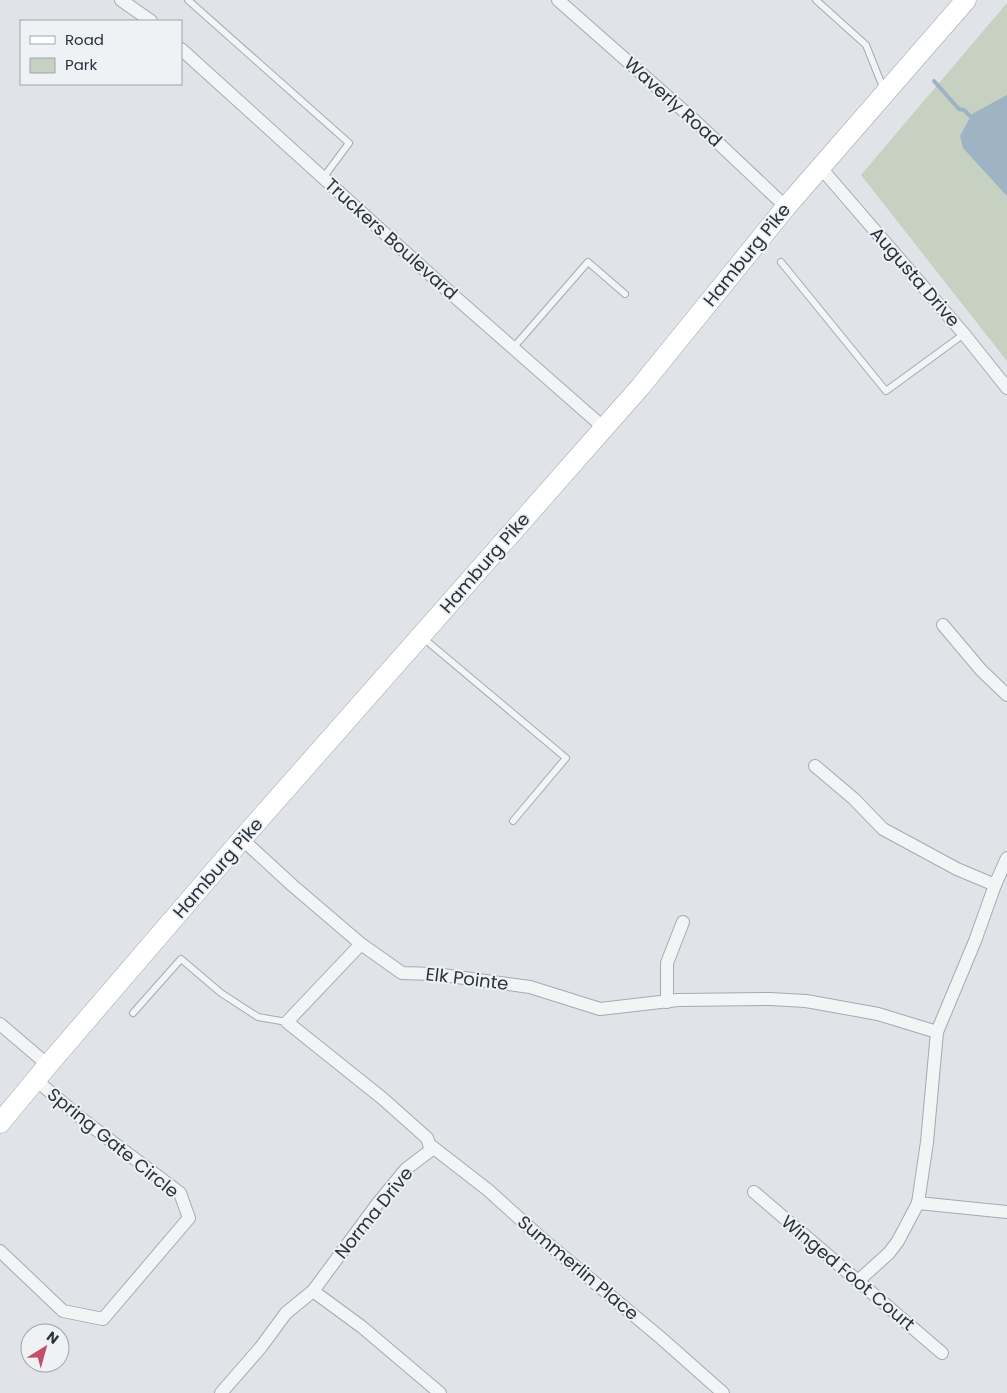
<svg xmlns="http://www.w3.org/2000/svg" width="1007" height="1393" font-family="Poppins,sans-serif">
<style>
.green{fill:#c6d1c1}
.water{fill:#9eb3c4}
.lines{fill:none;stroke-linecap:round;stroke-linejoin:round}
.stream{stroke:#9eb3c4;stroke-width:4}
.service-casing{stroke:#a6aab1;stroke-width:8}
.minor-casing{stroke:#a6aab1;stroke-width:14}
.primary-casing{stroke:#a0a8b2;stroke-width:21}
.service{stroke:#f2f4f6;stroke-width:6}
.minor{stroke:#f2f4f6;stroke-width:12}
.primary{stroke:#fff;stroke-width:20}
.labels{text-anchor:middle;stroke-width:4;stroke-linejoin:round;paint-order:stroke}
.street-label{font-size:18px;fill:#2a323d;stroke:#eff2f5}
</style>
<rect width="100%" height="100%" fill="#e0e3e7"/>
<!-- green -->
<path class="green" d="M 1007,3 L 1007,361 L 861,175 Z"/>
<!-- water -->
<path class="water" d="M 1007,95 L 1007,196 L 963,148 L 960,136 L 972,114 Z"/>
<g class="lines">
<!-- stream -->
<path class="stream" d="M 934,81 L 959,109 L 964,110 L 973,119"/>
<!-- service casing -->
<g class="service-casing">
<g id="service">
<path d="M 188,0 L 349,143 L 323,178"/>
<path d="M 816,0 L 866,45 L 884,90"/>
<path d="M 781,262 L 886,391 L 964,334"/>
<path d="M 513,348 L 588,262 L 625,294"/>
<path d="M 422,637 L 566,758 L 513,821"/>
<path d="M 133,1013 L 181,959 L 221,993 L 258,1017 L 287,1022"/>
</g>
</g>
<!-- minor casing -->
<g class="minor-casing">
<g id="minor">
<path d="M 121,0 L 151,21"/>
<path d="M 558,0 L 693,119 L 786,207"/>
<path d="M 181,49 L 446,289 L 603,427"/>
<path d="M 821,168 L 964,334 L 1007,388"/>
<path d="M 943,625 L 981,670 L 1007,695"/>
<path d="M 815,766 L 854,799 L 883,829 L 957,869 L 995,885"/>
<path d="M 242,839 L 292,885 L 361,944 L 402,973 L 435,974 L 530,987 L 600,1009 L 678,1000 L 770,999 L 806,1001 L 878,1014 L 937,1032"/>
<path d="M 667,1002 L 667,963 L 683,922"/>
<path d="M 0,1024 L 48,1065"/>
<path d="M 430,1145 L 488,1190 L 540,1237 L 661,1338 L 723,1393"/>
<path d="M 754,1192 L 942,1353"/>
<path d="M 918,1203 L 1007,1212"/>
<path d="M 0,1251 L 63,1311 L 103,1319 L 189,1218 L 180,1193 L 82,1119 L 36,1080"/>
<path d="M 858,1281 L 889,1253 L 898,1241 L 918,1203 L 927,1142 L 937,1032 L 975,941 L 995,885 L 1007,858"/>
<path d="M 313,1291 L 362,1327 L 440,1393"/>
<path d="M 221,1393 L 261,1347 L 286,1313 L 313,1291 L 378,1203 L 406,1169 L 431,1150 L 427,1138 L 382,1098 L 287,1022 L 361,944"/>
</g>
</g>
<!-- primary casing -->
<g class="primary-casing">
<path id="primary" d="M 0,1123 L 48,1065 L 242,839 L 641,386 L 786,207 L 966,0"/>
</g>
<!-- service -->
<use href="#service" class="service"/>
<!-- minor -->
<use href="#minor" class="minor"/>
<!-- primary -->
<use href="#primary" class="primary"/>
</g>
<g class="labels">
<!-- street labels -->
<g class="street-label">
<text transform="translate(673 102) rotate(42)" y="6">Waverly Road</text>
<text transform="translate(391 239) rotate(42)" y="6">Truckers Boulevard</text>
<text transform="translate(747 255) rotate(-51)" y="6">Hamburg Pike</text>
<text transform="translate(915 277) rotate(49)" y="6">Augusta Drive</text>
<text transform="translate(485 563) rotate(-49)" y="6">Hamburg Pike</text>
<text transform="translate(218 868) rotate(-49)" y="6">Hamburg Pike</text>
<text transform="translate(467 979) rotate(7)" y="6">Elk Pointe</text>
<text transform="translate(113 1143) rotate(39)" y="6">Spring Gate Circle</text>
<text transform="translate(374 1213) rotate(-51)" y="6">Norma Drive</text>
<text transform="translate(578 1268) rotate(40)" y="6">Summerlin Place</text>
<text transform="translate(848 1273) rotate(40)" y="6">Winged Foot Court</text>
</g>
</g>
<!-- legend -->
<rect x="20" y="20" width="162" height="65" fill="#eff2f5" stroke="#a0a5ab"/>
<rect x="30" y="36" width="25" height="8" fill="#ffffff" stroke="#a0a5ab"/>
<text x="65" y="45" font-size="15" fill="#2a323d">Road</text>
<rect x="30" y="58" width="25" height="15" fill="#c6d1c1" stroke="#a0a5ab"/>
<text x="65" y="70" font-size="15" fill="#2a323d">Park</text>
<!-- north arrow -->
<g transform="translate(45 1348) rotate(37)"><circle r="24" fill="#eff2f5" stroke="#a0a5ab"/>
<path d="M0-4L9 19L0 12L-9 19Z" fill="#c24f67"/>
<text y="-8" font-size="14" font-weight="bold" text-anchor="middle" fill="#2a323d">N</text>
</g>
</svg>
